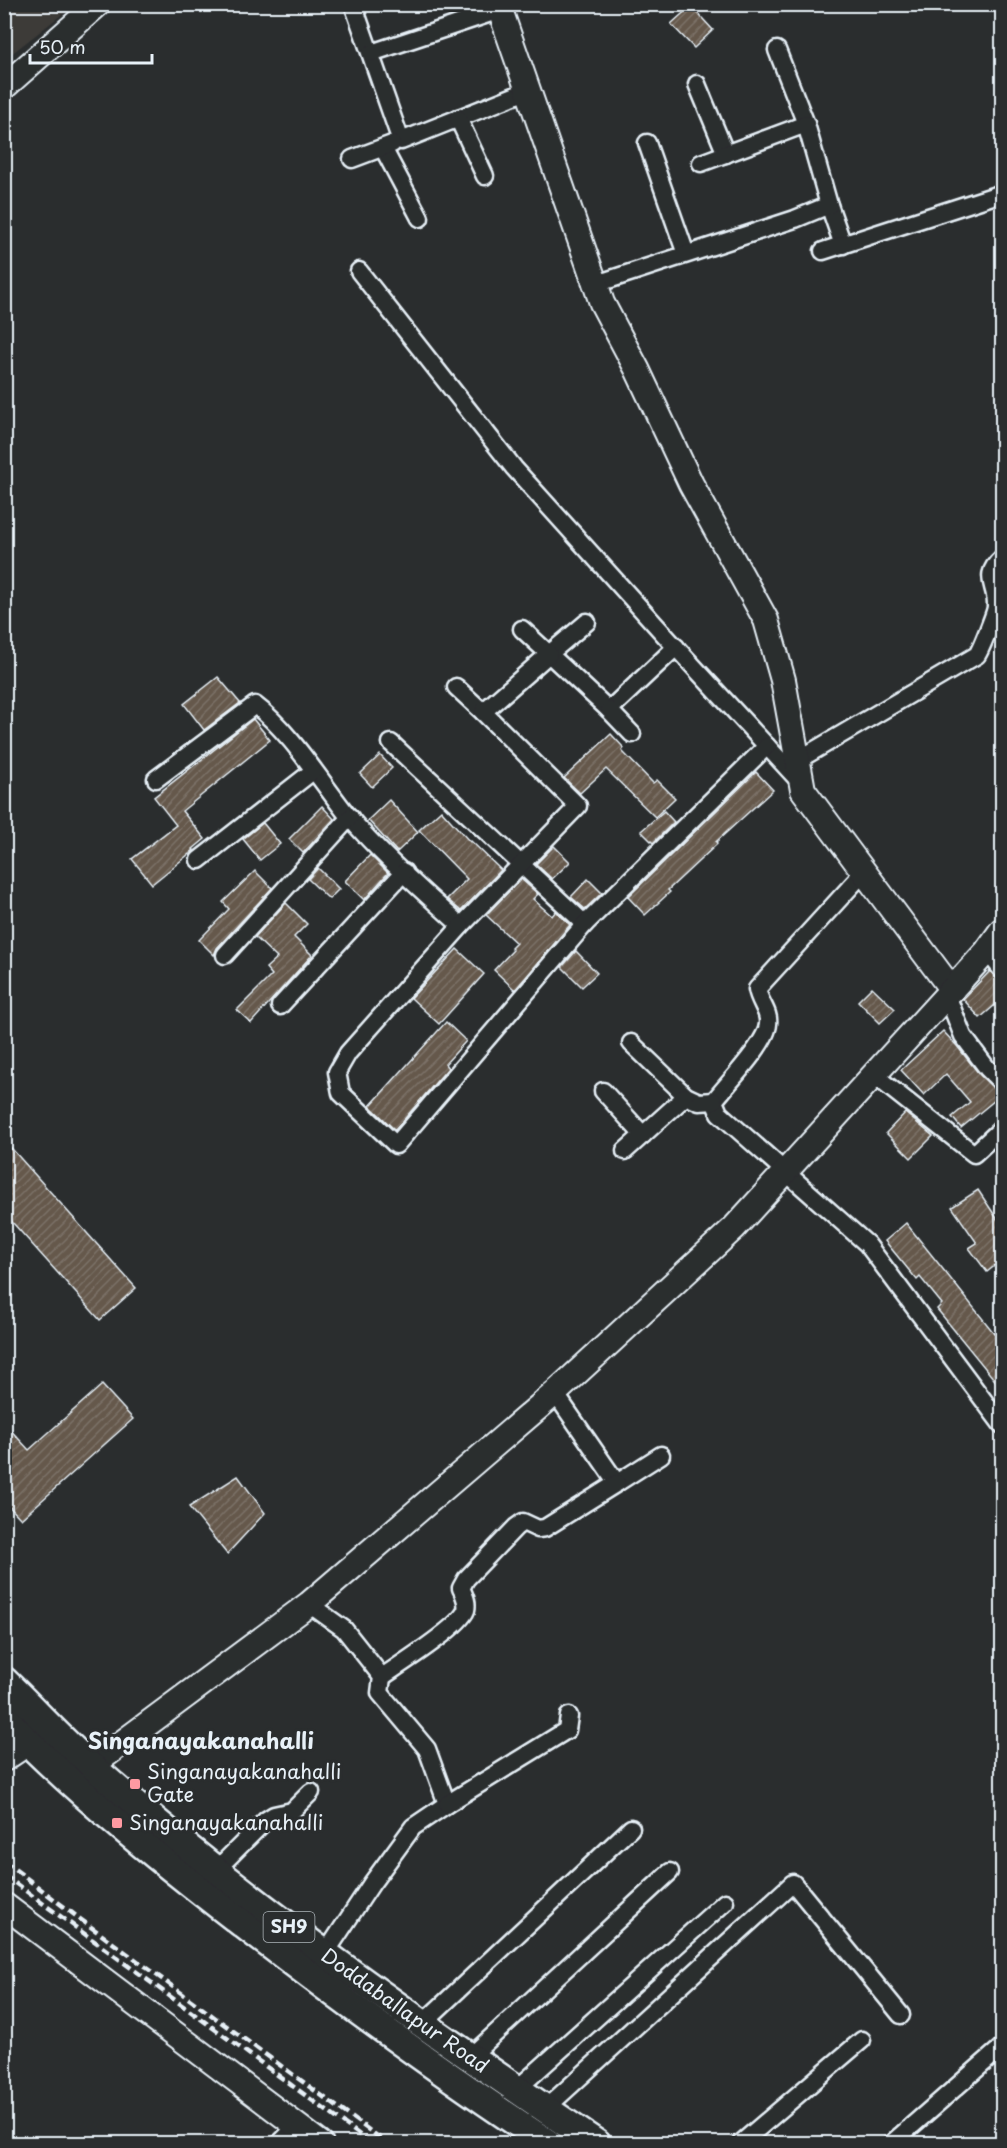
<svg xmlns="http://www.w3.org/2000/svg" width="1007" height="2148" font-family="'Playpen Sans',sans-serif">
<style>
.built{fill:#3c3a37}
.building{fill:url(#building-hatch);stroke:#e8f1f8;stroke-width:1.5}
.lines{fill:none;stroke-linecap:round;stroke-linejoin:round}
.street-casing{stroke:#e8f1f8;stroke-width:21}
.secondary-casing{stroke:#e8f1f8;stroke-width:28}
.primary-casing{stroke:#e8f1f8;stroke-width:32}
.street{stroke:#2a2d2e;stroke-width:16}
.secondary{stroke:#2a2d2e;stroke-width:24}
.primary{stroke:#2a2d2e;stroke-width:27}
.rail{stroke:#e8f1f8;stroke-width:4.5;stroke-dasharray:9 4.5;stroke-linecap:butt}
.poi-dot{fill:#ff9aa2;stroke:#2a2d2e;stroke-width:2}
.labels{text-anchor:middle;stroke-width:6;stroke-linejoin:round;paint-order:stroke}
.shield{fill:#2a2d2e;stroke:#afb6bb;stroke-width:1.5}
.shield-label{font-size:18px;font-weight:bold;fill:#e8f1f8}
.poi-label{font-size:20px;fill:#e8f1f8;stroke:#2a2d2e;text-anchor:start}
.street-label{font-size:20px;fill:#e8f1f8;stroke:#2a2d2e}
.quarter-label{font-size:22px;font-weight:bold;fill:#e8f1f8;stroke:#2a2d2e}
</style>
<defs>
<pattern id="building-hatch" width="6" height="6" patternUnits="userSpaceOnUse" patternTransform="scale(1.5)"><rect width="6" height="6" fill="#65594c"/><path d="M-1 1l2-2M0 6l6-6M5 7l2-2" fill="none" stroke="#7b7167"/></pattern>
</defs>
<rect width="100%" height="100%" fill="#2a2d2e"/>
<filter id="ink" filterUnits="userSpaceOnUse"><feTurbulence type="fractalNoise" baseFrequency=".0167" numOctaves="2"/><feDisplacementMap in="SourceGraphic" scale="12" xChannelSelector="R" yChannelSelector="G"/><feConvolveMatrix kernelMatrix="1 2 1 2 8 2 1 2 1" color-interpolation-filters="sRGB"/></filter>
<g filter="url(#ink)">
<!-- built -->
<path class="built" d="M 5,4 L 74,4 L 74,5 L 5,59 Z"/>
<!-- building -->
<g class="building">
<path d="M 691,6 L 713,30 L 694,48 L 671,24 Z"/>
<path d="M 218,677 L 240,703 L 204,730 L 184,704 Z"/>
<path d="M 253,719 L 270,740 L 182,811 L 205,839 L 193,849 L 194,850 L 152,884 L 132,859 L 176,825 L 154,797 Z"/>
<path d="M 611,734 L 624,748 L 622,751 L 653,783 L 657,780 L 675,798 L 655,817 L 606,769 L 580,793 L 564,778 Z"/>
<path d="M 380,755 L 392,768 L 372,787 L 360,774 Z"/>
<path d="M 756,772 L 773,790 L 716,842 L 717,844 L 668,890 L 670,892 L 645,915 L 628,897 Z"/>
<path d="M 389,800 L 418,832 L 397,852 L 368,820 Z"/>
<path d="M 322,806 L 334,819 L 303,853 L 289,839 Z"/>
<path d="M 441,810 L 470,842 L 471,841 L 501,870 L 461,911 L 447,899 L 467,879 L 419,830 Z"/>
<path d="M 664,811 L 674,822 L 653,843 L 641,831 Z"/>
<path d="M 263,823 L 280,844 L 260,860 L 243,839 Z"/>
<path d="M 554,846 L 570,862 L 552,879 L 536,864 Z"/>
<path d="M 370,855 L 388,873 L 364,900 L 345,881 Z"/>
<path d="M 318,868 L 339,889 L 329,899 L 308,879 Z"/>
<path d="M 255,871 L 272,888 L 217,948 L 214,955 L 199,940 L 229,909 L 223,902 Z"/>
<path d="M 521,879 L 538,894 L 533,899 L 552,916 L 556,911 L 570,925 L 515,990 L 494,970 L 513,950 L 511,948 L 516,943 L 486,915 Z"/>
<path d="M 588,879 L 602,893 L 585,909 L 571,897 Z"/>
<path d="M 286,903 L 307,924 L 294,937 L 312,955 L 251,1023 L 237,1010 L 272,975 L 266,968 L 277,958 L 255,937 Z"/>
<path d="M 457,949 L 484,974 L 439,1024 L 411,998 Z"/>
<path d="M 576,951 L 597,973 L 582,987 L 562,967 Z"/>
<path d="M 990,971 L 998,979 L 1002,980 L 1002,999 L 980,1018 L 963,999 Z"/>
<path d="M 872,987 L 895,1009 L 880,1023 L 858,1001 Z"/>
<path d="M 446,1022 L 466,1041 L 445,1064 L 448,1068 L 395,1130 L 370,1106 Z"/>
<path d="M 943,1031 L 957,1046 L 980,1075 L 1001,1095 L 961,1128 L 952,1117 L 970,1102 L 946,1074 L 924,1095 L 901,1070 Z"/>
<path d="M 905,1113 L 933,1136 L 911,1158 L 886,1133 Z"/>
<path d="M 4,1140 L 136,1288 L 100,1320 L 4,1213 Z"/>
<path d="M 978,1190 L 1002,1226 L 1002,1260 L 987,1272 L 969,1248 L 977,1243 L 952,1207 Z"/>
<path d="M 906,1223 L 1002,1343 L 1002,1389 L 937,1309 L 942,1304 L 920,1277 L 917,1280 L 885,1241 Z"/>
<path d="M 102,1385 L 133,1419 L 21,1519 L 4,1501 L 4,1423 L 29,1450 Z"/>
<path d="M 238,1476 L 265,1513 L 227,1554 L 189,1507 Z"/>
</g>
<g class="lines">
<!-- street casing -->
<g class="street-casing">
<g id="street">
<path d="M 353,4 L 401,141 L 529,90"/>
<path d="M 777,50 L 806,124"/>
<path d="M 371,53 L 500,10"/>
<path d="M 697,84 L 726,154"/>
<path d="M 458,118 L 485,176"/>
<path d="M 647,143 L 686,254"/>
<path d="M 383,148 L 420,218"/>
<path d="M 352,159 L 392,144"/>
<path d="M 829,205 L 843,245"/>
<path d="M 823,251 L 1002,193"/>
<path d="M 359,271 L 514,468 L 670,641 L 801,783"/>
<path d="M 596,284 L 795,219 L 829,205 L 806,124 L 701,163"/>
<path d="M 587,622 L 549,654 L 609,710 L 676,647"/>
<path d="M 456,687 L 483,712"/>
<path d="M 609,710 L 632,734"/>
<path d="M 391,743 L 585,924"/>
<path d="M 798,760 L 977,655 C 981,649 996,612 996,606 C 997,584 981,577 1002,558"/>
<path d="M 156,779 L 255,705 C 290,731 321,782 349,817 C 382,856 423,891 461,926 L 578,806 L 483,712 L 549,654 L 522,629"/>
<path d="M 199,860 L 313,771"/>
<path d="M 864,872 L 757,989 C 759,1002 770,1012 768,1024 C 767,1043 727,1084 714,1101 L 719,1113 L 867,1244 L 1002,1425"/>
<path d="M 461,926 L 348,1053 L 337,1072 L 341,1093 L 396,1145 L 585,924 L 767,746"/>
<path d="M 987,951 L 1002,970"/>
<path d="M 225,955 L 350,817"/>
<path d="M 947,995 L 963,1036 L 987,1068 L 1002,1083"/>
<path d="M 280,1006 L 404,872"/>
<path d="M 631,1043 L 686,1096 L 699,1102 L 714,1101"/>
<path d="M 874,1075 L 974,1154 L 1002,1128"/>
<path d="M 603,1091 L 643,1135"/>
<path d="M 625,1151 L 686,1096"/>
<path d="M 555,1393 L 617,1483 L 661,1455"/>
<path d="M 309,1604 L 344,1629 L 382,1677 L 380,1693 L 427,1749 L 447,1804 L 413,1827 L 372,1883 L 325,1954"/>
<path d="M 382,1677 C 398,1666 460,1627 466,1610 C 468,1602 464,1595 461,1588 L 466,1579 L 516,1527 L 523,1522 L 538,1529 L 545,1528 L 617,1483"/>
<path d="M 447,1804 L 567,1730 L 569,1716"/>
<path d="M 215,1871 L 266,1820 L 274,1815 L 292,1811 L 311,1792"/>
<path d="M 423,2023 L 631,1828"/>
<path d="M 471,2056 L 670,1872"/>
<path d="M 517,2089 L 725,1902"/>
<path d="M 545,2109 L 793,1883 L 901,2015"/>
<path d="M 279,2144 L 297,2126"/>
<path d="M 740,2144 L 862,2040"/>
<path d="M 891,2144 L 1002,2047"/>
</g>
</g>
<!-- secondary casing -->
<g class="secondary-casing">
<g id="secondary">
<path d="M 498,4 L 602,303 L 637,369 L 691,484 L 766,620 L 783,680 L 803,790 L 952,990"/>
<path d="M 4,87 L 98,4"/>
<path d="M 4,1759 L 28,1743"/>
<path d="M 91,1766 L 309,1604 L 555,1393 L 734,1228 L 987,951 L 1002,930"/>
<path d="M 4,1905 L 321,2144"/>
</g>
</g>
<!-- primary casing -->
<g class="primary-casing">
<g id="primary">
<path id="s1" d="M 4,1681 C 34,1710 61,1740 92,1767 C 249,1906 423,2026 597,2144"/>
<path d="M 4,1718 C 83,1799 171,1869 260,1937 C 354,2009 450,2079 549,2144"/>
</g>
</g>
<!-- street -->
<use href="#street" class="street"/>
<!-- secondary -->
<use href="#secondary" class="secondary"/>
<!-- primary -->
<use href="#primary" class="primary"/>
<!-- rail -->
<g class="rail">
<path d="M 4,1861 L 80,1919 L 388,2144"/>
<path d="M 4,1875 L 372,2144"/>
</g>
</g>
</g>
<!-- markers -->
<g class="poi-dot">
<rect x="129" y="1778" width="12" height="12" rx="3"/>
<rect x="111" y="1817" width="12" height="12" rx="3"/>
</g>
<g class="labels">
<!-- shield labels -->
<rect class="shield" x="263.5" y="1912" width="51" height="30" rx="4.5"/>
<g class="shield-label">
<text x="289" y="1933">SH9</text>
</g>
<!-- poi labels -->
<g class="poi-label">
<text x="147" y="1779">Singanayakanahalli<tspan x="147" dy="23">Gate</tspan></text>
<text x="129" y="1830">Singanayakanahalli</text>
</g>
<!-- street labels -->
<g class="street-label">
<text dy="7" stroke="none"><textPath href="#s1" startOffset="520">Doddaballapur Road</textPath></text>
</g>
<!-- quarter labels -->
<g class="quarter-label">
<text x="201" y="1749">Singanayakanahalli</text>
</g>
</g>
<!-- margin -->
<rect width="1007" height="2148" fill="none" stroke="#2a2d2e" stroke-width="24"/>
<rect x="12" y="12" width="983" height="2124" fill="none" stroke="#e8f1f8" stroke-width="2" filter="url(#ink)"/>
<!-- scale -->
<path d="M30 54v9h122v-9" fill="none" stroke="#e8f1f8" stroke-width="3"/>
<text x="39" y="54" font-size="18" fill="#e8f1f8" stroke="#2a2d2e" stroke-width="4.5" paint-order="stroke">50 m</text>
</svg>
